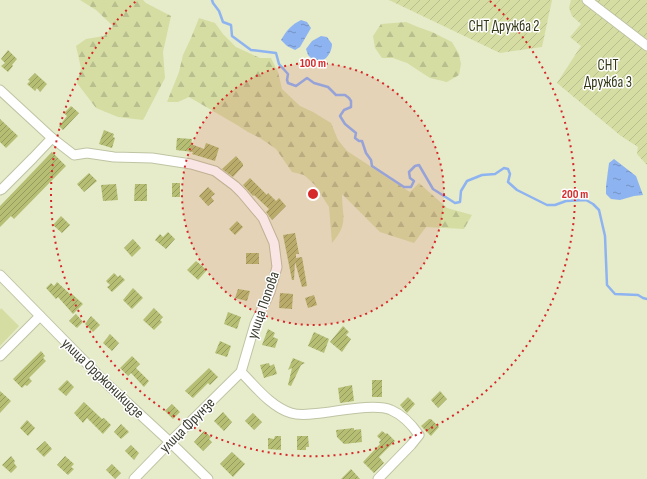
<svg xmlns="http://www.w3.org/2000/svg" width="647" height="479" font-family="'Sofia Sans Condensed',sans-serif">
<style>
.forest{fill:url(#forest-firs)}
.park{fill:#d5dda3}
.garden{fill:url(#garden-furrows)}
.water{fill:url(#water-ripples)}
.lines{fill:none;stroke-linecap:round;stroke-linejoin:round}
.stream{stroke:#8eb3f1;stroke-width:2.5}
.building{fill:url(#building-hatch)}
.minor-casing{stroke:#bfc4a3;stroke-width:11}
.minor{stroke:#fff;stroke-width:9}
.ring{fill:none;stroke:#d62828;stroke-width:2;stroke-dasharray:2 4}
.labels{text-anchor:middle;stroke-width:3;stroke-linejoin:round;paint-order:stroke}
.park-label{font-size:15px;fill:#333716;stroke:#fff}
.street-label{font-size:15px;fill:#383a2d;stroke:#fff}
.centre{fill:#d62828;stroke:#fff;stroke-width:2}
.ring-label{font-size:12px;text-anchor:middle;font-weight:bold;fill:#d62828;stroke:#fff;stroke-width:3;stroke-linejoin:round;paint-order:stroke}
</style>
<defs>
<pattern id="forest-firs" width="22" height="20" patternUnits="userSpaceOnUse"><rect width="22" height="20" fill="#d5dda3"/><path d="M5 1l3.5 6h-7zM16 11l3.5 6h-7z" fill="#b8be8d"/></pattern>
<pattern id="garden-furrows" width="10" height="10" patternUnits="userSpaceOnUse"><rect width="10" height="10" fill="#d5dda3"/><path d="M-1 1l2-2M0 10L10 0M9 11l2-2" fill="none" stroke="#b8be8d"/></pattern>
<pattern id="water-ripples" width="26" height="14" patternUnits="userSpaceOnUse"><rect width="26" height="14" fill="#8eb3f1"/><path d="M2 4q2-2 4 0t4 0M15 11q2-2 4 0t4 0" fill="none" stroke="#7593c4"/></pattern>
<pattern id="building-hatch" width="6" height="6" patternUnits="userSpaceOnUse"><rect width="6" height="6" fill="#b5be73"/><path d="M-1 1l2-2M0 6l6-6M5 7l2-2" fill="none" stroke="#949b5f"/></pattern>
</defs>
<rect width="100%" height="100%" fill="#e6ebca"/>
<!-- forest -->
<g class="forest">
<path d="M 80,0 L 143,0 L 146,3 L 171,16 L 163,52 L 165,78 L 143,120 L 118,117 L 96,108 L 77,83 L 81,68 L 76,46 L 86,39 L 104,36 L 113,26 L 96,10 Z"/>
<path d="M 199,18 L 215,23 L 223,34 L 236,47 L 260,58 L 271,58 L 278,72 L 282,89 L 300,106 L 313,112 L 331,123 L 338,140 L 347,151 L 410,192 L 419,183 L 447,208 L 472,215 L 464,229 L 426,227 L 414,243 L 380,232 L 342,194 C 342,216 349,223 332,243 L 329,207 L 315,185 L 304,175 L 292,172 L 276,149 L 260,138 L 248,132 L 237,125 L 189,97 L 178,102 L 167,102 L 179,72 L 183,55 L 191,38 Z"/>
<path d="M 406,22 L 418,27 L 432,32 L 452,42 L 459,54 L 461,64 L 459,75 L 447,82 L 430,78 L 407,63 L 393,58 L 382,58 L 375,48 L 373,36 L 381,24 Z"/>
</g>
<!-- park -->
<path class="park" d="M 1,308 L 19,326 L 0,346 L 0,310 Z"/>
<!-- garden -->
<g class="garden">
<path d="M 389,0 L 552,0 L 542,47 L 500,53 Z"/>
<path d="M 571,0 L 647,0 L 647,165 L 637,154 L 638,147 L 621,136 L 557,83 L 581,46 L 570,37 L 581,24 L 572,16 L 569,8 Z"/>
</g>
<!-- water -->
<g class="water">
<path d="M 301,20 L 307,22 L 311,28 L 300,47 L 295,50 L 287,46 L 281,40 C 287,30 291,25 301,20 Z"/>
<path d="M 321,36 L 327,37 L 332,44 C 332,50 328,59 321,61 C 319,61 316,61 314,61 L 308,55 L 306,49 L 312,41 Z"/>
<path d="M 614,159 L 636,176 L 643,195 L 634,196 L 620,200 L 611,199 L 606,194 L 606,186 L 609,163 Z"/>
</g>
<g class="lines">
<!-- stream -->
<path class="stream" d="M 212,0 L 213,3 L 219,11 L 223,22 L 231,25 L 232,36 L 251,50 L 276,53 L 279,64 L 288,74 L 287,80 L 288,83 L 296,86 L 307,78 L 314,83 L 328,87 L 336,95 L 345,95 L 349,98 L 351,101 L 351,107 L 344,110 L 340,116 L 345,124 L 356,133 L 355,138 L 359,141 L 362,141 L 366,153 L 371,160 L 372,166 L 404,187 L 411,187 L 414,181 L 410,178 L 409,172 L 415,166 L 419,165 L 433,189 L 455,203 L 460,202 L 461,191 L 467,181 L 482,175 L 495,174 L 504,168 L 508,169 L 510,174 L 508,182 L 517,190 L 547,205 L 555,205 L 566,201 L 586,200 L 593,204 L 599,210 L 605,236 L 607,285 L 615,294 L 638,295 L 643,298 L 647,299"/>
</g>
<!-- building -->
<g class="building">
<path d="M 8,50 L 17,59 L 12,65 L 13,66 L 8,72 L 1,66 L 5,63 L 1,59 Z"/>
<path d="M 35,73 L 47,84 L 40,92 L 37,88 L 35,91 L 27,84 L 30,81 L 28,80 Z"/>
<path d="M 71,106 L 79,113 L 63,130 L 59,126 L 67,116 L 64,113 Z"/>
<path d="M 0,119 L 18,136 L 6,148 L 0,142 Z"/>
<path d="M 104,130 L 114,134 L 113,137 L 115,138 L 112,148 L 99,144 Z"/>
<path d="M 177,138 L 192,139 L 191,144 L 204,149 L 206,143 L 219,148 L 215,161 L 192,154 L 193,152 L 176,150 Z"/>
<path d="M 52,152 L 66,166 L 14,219 L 11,216 L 0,227 L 0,206 Z"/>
<path d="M 236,156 L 243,164 L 243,166 L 233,177 L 222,169 Z"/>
<path d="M 89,173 L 97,181 L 84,192 L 77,184 Z"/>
<path d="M 250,178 L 267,195 L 268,193 L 276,201 L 279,198 L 286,206 L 272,220 L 266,212 L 269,209 L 254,195 L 253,196 L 243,185 Z"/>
<rect x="172" y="183" width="8" height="14"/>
<path d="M 116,184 L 118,200 L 103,201 L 101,185 Z"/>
<path d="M 135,184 L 147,184 L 147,201 L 134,201 Z"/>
<path d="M 208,187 L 215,194 L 211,197 L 214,201 L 208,206 L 199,196 Z"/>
<path d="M 61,216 L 70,225 L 62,233 L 53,225 Z"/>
<path d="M 237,221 L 243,227 L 235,235 L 229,229 Z"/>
<path d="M 168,232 L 175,239 L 166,249 L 155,240 L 160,234 L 163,237 Z"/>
<path d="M 295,233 L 299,254 L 296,254 L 296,258 L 302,257 L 307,286 L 302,287 L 295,262 L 294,280 L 292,280 L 283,235 Z"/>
<path d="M 133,239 L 141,248 L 132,257 L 124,248 Z"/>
<rect x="246" y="253" width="13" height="11"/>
<path d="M 196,261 L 207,270 L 198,280 L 187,270 Z"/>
<path d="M 114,273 L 118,277 L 120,275 L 125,280 L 112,292 L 107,287 L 110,285 L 106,281 Z"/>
<path d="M 57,282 L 71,295 L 72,294 L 83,304 L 73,314 L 58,297 L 56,299 L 46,288 L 51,283 L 54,286 Z"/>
<path d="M 133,288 L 143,298 L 132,309 L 123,300 Z"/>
<path d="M 238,289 L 250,291 L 247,301 L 235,298 Z"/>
<path d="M 280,293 L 293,294 L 292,309 L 279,308 Z"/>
<path d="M 314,295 L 317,305 L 308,308 L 305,298 Z"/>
<path d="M 154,308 L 163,317 L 160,320 L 162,322 L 154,330 L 143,320 Z"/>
<path d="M 228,312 L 241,317 L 237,329 L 224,324 Z"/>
<path d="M 76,314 L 83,322 L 77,328 L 69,321 Z"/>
<path d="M 91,316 L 100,325 L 93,332 L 85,324 Z"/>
<path d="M 343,326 L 349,332 L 346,335 L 351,339 L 342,352 L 330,342 Z"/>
<path d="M 268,329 L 275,333 L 273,337 L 278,339 L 275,348 L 262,345 Z"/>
<path d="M 314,332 L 329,339 L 324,353 L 308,346 Z"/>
<path d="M 110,334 L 119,343 L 112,351 L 103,343 Z"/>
<path d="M 220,341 L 231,346 L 227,357 L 215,353 Z"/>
<path d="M 41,351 L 45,356 L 43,358 L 46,361 L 29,378 L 32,381 L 27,386 L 25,385 L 22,388 L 13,379 Z"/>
<path d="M 132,356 L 140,364 L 136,368 L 149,381 L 144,387 L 131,373 L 128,376 L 120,368 Z"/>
<path d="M 293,358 L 305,363 L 301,365 L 291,386 L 288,385 L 292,368 L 288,370 Z"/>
<path d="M 269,363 L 270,366 L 274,364 L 277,374 L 264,378 L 260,365 Z"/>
<path d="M 209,368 L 218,377 L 210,385 L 208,383 L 193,398 L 185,391 Z"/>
<path d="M 67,380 L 74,387 L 66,396 L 58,389 Z"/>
<rect x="372" y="380" width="10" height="17"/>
<path d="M 352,385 L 354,401 L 340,403 L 338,388 Z"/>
<path d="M 0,391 L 11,401 L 0,413 Z"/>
<path d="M 440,391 L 447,399 L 438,408 L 431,400 Z"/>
<path d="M 408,397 L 415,404 L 407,413 L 400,405 Z"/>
<path d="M 84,402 L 102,419 L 104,418 L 111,425 L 103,434 L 87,418 L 83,423 L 74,413 Z"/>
<path d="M 172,404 L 180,412 L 173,419 L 165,411 Z"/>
<path d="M 223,412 L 232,422 L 224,431 L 214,421 Z"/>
<path d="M 253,413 L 262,422 L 254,430 L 245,421 Z"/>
<path d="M 429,419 L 431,419 L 439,427 L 431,436 L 421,426 Z"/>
<path d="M 27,420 L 35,428 L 28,436 L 20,428 Z"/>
<path d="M 121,424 L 129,432 L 121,439 L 114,432 Z"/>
<path d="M 354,428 L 354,430 L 361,429 L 362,442 L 344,444 L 337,437 L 336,430 Z"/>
<path d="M 204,431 L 211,437 L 209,439 L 212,442 L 203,451 L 194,442 Z"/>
<path d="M 382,431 L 386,434 L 387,433 L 395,441 L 379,457 L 384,463 L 374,473 L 363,462 L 380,444 L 379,442 L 381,440 L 377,436 Z"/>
<path d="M 275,436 L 281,436 L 281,450 L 268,449 L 268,438 L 274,439 Z"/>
<path d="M 297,436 L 308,436 L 309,447 L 306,447 L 306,450 L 297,450 Z"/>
<path d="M 45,441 L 52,449 L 44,457 L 36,449 Z"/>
<path d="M 131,445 L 139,453 L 134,460 L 125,451 Z"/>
<path d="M 232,452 L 245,464 L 233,477 L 220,464 Z"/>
<path d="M 11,456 L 15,461 L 14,463 L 17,467 L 11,473 L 2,465 Z"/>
<path d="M 65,456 L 74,464 L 71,467 L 74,469 L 68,475 L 57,465 Z"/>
<path d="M 112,464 L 121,473 L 115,479 L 106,470 Z"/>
<path d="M 351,469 L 360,479 L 341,479 Z"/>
</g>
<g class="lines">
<!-- minor casing -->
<g class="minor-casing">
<g id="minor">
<path d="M 587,0 L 647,46"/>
<path d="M 0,90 L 52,138 L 74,155 L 87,153 L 114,157 L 152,158 L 191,164 L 215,171 L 235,186 L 242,193 L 263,218 L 274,243 L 277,267 L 270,292 L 255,324 L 241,372 C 255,386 271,407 291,413 C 301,416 311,414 321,413 C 339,411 376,403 391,410 C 403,415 412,425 419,435 L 411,445 L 378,479"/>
<path d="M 0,190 L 2,189 L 33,158 L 52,138"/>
<path d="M 0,275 L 105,382 L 170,442 L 208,479"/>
<path d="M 0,356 L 40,316"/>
<path d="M 134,479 L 170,442 L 241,372"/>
</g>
</g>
<!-- minor -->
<use href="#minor" class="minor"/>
</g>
<!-- distance rings -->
<circle cx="313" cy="194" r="131" fill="#d62828" fill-opacity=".12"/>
<g class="ring">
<circle cx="313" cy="194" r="131"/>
<path d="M490 1A262 262 0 1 1 136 1"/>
</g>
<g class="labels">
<!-- park labels -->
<g class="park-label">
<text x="504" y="31">СНТ Дружба 2</text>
<text x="608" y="70">СНТ<tspan x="608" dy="17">Дружба 3</tspan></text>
</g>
<!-- street labels -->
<g class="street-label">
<text transform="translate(263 305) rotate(-71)" y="5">улица Попова</text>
<text transform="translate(103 378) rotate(44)" y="5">улица Орджоникидзе</text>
<text transform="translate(187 425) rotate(-45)" y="5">улица Фрунзе</text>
</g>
</g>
<circle cx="313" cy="194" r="6" class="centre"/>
<g class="ring-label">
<text x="313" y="67">100 m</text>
<text x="575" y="198">200 m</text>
</g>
</svg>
